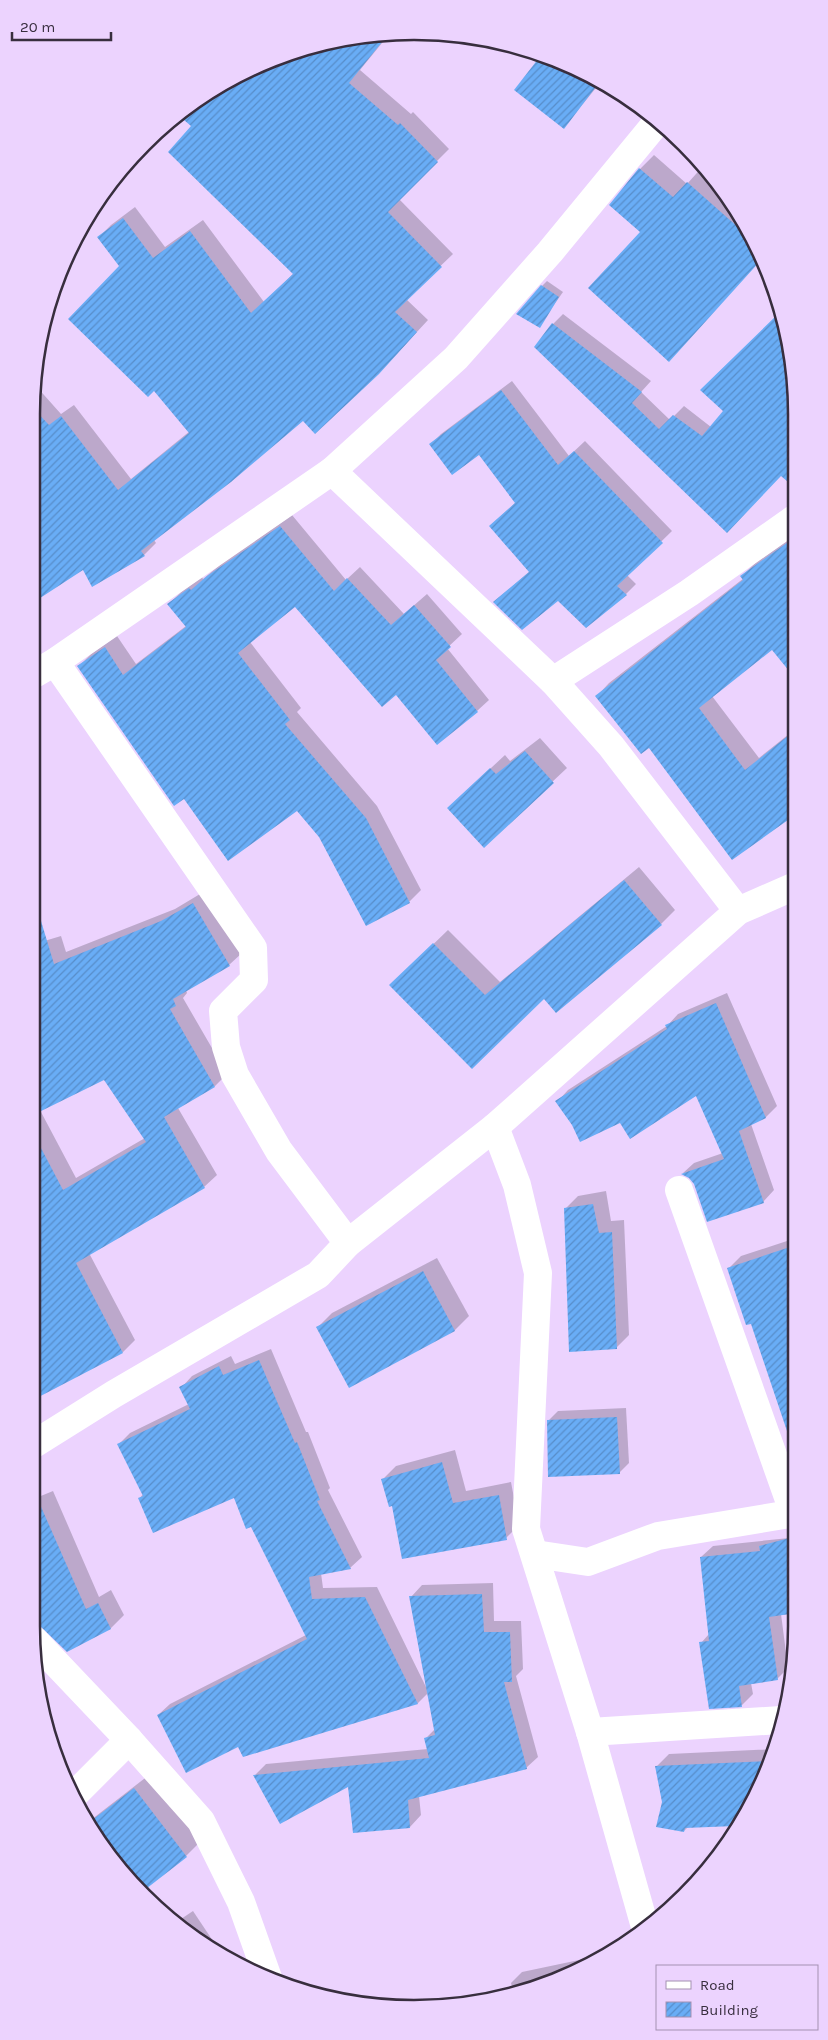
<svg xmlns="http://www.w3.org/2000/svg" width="828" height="2040" font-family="Karla,sans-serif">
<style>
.shadow{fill:#0003}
.building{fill:url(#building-hatch)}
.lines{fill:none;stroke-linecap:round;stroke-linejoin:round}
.minor{stroke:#fff;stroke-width:28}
.rim{fill:none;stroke:#382e3e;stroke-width:2.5}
</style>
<defs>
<pattern id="building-hatch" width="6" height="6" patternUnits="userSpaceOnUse" patternTransform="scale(1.25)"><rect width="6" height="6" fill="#69adf6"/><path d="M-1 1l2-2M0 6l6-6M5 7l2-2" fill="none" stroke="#578dc9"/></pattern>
</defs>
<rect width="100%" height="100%" fill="#ecd3fe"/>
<!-- shadow -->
<g class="shadow">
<path d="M 391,32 L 360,70 L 411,114 L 413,112 L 449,149 L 399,199 L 453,254 L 406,299 L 428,320 L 391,360 L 303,420 L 154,540 L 156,543 L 144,555 L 93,585 L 83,568 L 31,603 L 31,414 L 36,386 L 61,414 L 74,405 L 131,479 L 190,431 L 121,266 L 99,237 L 111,225 L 135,207 L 165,247 L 203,220 L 264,302 L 294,273 L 193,126 L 178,114 L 218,87 L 225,88 L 221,85 L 244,71 L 315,44 Z"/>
<path d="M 543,55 L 600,83 L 564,127 Z"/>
<path d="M 654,155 L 687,184 L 704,165 L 757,245 L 762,259 L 642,231 L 640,169 Z"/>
<path d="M 547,281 L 563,292 L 539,326 L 542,286 Z"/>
<path d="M 563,314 L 651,381 L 641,392 L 670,420 L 684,406 L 711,427 L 727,531 L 553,324 Z"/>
<path d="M 779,315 L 793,364 L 794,460 L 715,376 Z"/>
<path d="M 512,381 L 569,456 L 585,441 L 672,531 L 627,575 L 636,584 L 626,594 L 494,602 L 530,571 L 490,526 L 516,502 L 479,453 L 430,445 L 441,434 Z"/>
<path d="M 292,515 L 346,580 L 360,567 L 404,614 L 427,594 L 462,634 L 447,648 L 489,700 L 477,711 L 396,693 L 295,605 L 250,642 L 301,708 L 297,712 L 377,806 L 421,890 L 409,902 L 320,836 L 298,810 L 184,797 L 79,666 L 91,654 L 117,636 L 136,664 L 186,626 L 169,604 L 181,592 L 202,577 L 203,579 L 221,564 Z"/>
<path d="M 794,536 L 794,675 L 772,648 L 712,696 L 759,758 L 794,730 L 795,814 L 649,746 L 596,697 L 609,683 L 744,578 L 742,576 L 755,563 Z"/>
<path d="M 31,614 L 37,624 L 31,630 Z"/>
<path d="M 540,738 L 567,768 L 484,846 L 463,794 L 505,755 L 510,761 Z"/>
<path d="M 639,867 L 675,910 L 661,924 L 556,1012 L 544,997 L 472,1068 L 391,985 L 448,930 L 500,982 Z"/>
<path d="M 205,891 L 242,953 L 229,965 L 186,990 L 187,993 L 183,998 L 227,1074 L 215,1086 L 178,1108 L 217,1175 L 204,1187 L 89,1253 L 135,1340 L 123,1352 L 31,1400 L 31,1119 L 41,1112 L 76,1178 L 145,1138 L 31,945 L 61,936 L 66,952 L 175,909 Z"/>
<path d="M 727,993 L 777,1106 L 766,1117 L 751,1124 L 774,1190 L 763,1202 L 695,1184 L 690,1178 L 683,1173 L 694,1163 L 723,1153 L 697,1094 L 621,1122 L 573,1125 L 557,1102 L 568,1090 L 667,1026 L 678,1014 Z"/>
<path d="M 606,1191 L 611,1221 L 624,1220 L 629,1335 L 616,1348 L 565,1209 L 578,1196 Z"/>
<path d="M 796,1238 L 796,1412 L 784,1416 L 752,1322 L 729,1268 L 741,1256 Z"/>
<path d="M 437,1258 L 469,1316 L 455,1330 L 350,1386 L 318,1327 L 332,1313 Z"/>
<path d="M 271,1349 L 306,1432 L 308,1432 L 330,1488 L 328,1490 L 362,1557 L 350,1568 L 321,1573 L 323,1588 L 377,1587 L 426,1687 L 411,1597 L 422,1585 L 493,1583 L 494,1621 L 521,1621 L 523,1669 L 516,1676 L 538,1757 L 526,1768 L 419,1796 L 421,1815 L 410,1827 L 349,1785 L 255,1775 L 266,1764 L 428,1749 L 425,1739 L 435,1729 L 428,1693 L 418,1703 L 244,1755 L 239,1745 L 158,1715 L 170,1704 L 306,1635 L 252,1525 L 235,1496 L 140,1498 L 143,1494 L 119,1444 L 130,1433 L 189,1404 L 181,1388 L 192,1376 L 231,1356 L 235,1364 Z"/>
<path d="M 626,1408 L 629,1463 L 619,1473 L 548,1421 L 558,1411 Z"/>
<path d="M 796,1449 L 796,1469 L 791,1454 Z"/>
<path d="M 455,1450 L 466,1491 L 511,1482 L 519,1525 L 506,1538 L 393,1504 L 383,1479 L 396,1466 Z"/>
<path d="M 53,1491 L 99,1597 L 111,1590 L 124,1615 L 111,1628 L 67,1650 L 31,1500 Z"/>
<path d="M 789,1538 L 781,1614 L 788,1668 L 777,1679 L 751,1683 L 753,1694 L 741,1706 L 701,1643 L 709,1634 L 701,1557 L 713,1546 Z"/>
<path d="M 776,1749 L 736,1825 L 688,1827 L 684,1831 L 663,1802 L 656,1767 L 669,1754 Z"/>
<path d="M 149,1775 L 200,1842 L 186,1856 L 141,1891 L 126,1878 L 87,1823 Z"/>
<path d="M 193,1911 L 221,1953 L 220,1955 L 178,1921 Z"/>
<path d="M 598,1956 L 599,1959 L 561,1980 L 514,1994 L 511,1983 L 522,1972 Z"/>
</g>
<!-- building -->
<g class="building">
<path d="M 390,32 L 349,83 L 398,125 L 400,123 L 438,162 L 388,212 L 442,267 L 395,312 L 417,332 L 379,374 L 315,434 L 303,421 L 231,482 L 141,551 L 145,556 L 92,587 L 83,570 L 31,604 L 32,407 L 49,425 L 61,416 L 118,490 L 189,433 L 154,391 L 148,397 L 68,319 L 119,266 L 97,237 L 123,218 L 153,258 L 190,231 L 251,313 L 293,274 L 168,152 L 191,126 L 177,114 L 244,71 L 315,44 Z"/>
<path d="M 542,54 L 568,67 L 595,88 L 564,129 L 514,90 Z"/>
<path d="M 639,168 L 673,197 L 687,182 L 757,244 L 762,259 L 669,362 L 588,288 L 640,232 L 609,205 Z"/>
<path d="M 541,285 L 559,297 L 540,328 L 516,314 Z"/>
<path d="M 778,314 L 793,364 L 794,487 L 781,476 L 727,533 L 534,347 L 552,323 L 642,392 L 632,403 L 659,429 L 673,415 L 702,436 L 723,411 L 700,390 Z"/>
<path d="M 501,390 L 558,465 L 574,451 L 663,543 L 617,586 L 627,595 L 586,628 L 558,601 L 522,630 L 493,602 L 529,572 L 489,526 L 515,503 L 479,455 L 452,475 L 429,444 Z"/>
<path d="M 280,526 L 334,591 L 347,578 L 391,625 L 414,605 L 451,647 L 436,660 L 478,712 L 437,745 L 396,695 L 382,707 L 295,607 L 238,653 L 290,720 L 285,724 L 366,818 L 410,903 L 366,926 L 319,837 L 297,811 L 228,861 L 184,799 L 174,806 L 77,666 L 105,647 L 123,675 L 186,627 L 167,604 L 189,588 L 191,590 L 207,576 Z"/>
<path d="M 794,538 L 794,677 L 772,650 L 699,708 L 745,770 L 794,731 L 795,815 L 732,860 L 649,748 L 641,754 L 595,696 L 743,580 L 740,576 Z"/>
<path d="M 525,751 L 554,783 L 484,848 L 447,808 L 490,768 L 496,774 Z"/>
<path d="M 624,880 L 662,925 L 556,1013 L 544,999 L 472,1069 L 389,985 L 433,943 L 485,995 Z"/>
<path d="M 193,903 L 230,966 L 173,999 L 176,1006 L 170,1009 L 215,1087 L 164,1117 L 205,1188 L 76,1263 L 123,1353 L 31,1401 L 31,1129 L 63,1190 L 146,1142 L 104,1080 L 31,1116 L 31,912 L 38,911 L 54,964 L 161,921 Z"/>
<path d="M 716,1003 L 766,1118 L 739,1131 L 764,1203 L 707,1222 L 694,1184 L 689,1178 L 681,1174 L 724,1159 L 696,1096 L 630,1139 L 620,1123 L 580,1142 L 572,1125 L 555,1101 L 667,1029 L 665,1025 Z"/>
<path d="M 593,1204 L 599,1233 L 612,1232 L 617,1349 L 569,1352 L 564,1208 Z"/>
<path d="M 796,1245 L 796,1442 L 791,1443 L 751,1324 L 746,1325 L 727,1268 Z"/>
<path d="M 423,1271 L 455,1331 L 349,1388 L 316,1327 Z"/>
<path d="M 259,1360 L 295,1443 L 297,1442 L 320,1500 L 317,1501 L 351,1569 L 309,1577 L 312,1599 L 365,1597 L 418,1704 L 243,1757 L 238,1747 L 186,1773 L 157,1715 L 307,1639 L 251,1527 L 246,1529 L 234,1498 L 153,1533 L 138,1498 L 143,1496 L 117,1444 L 190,1409 L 179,1387 L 219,1366 L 223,1375 Z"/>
<path d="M 617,1417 L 620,1474 L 548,1477 L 547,1420 Z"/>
<path d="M 442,1462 L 453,1503 L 499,1495 L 507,1540 L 402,1559 L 392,1506 L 389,1507 L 381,1479 Z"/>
<path d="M 31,1484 L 86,1609 L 98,1603 L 111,1629 L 67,1652 L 40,1626 L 31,1608 Z"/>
<path d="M 797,1536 L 797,1613 L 769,1617 L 778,1680 L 739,1686 L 742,1707 L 709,1709 L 699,1642 L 709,1641 L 700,1557 L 760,1551 L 759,1546 Z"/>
<path d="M 482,1594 L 484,1632 L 510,1632 L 512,1682 L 504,1682 L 527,1769 L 408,1800 L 410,1828 L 353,1833 L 348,1787 L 280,1824 L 253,1775 L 429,1758 L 424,1738 L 435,1735 L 409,1596 Z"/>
<path d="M 770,1761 L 735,1826 L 685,1828 L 684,1832 L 656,1827 L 662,1802 L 655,1766 Z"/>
<path d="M 134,1788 L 187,1857 L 142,1892 L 126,1878 L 87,1824 Z"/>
</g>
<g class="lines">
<!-- minor -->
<g class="minor">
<path d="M 332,471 L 553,681 L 611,746 L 738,911"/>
<path d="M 55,662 L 253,948 L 254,980 L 223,1011 L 226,1047 L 235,1075 L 279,1151 L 348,1243"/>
<path d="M 31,676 L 55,662 L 332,471 L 456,358 L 550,252 L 657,122"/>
<path d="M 553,681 L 689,593 L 794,519"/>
<path d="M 495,1127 L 517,1185 L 538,1273 L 526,1529 L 590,1732 L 645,1927"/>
<path d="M 679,1190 L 794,1514"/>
<path d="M 31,1446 L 114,1394 L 318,1275 L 348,1243 L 495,1127 L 738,911 L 795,886"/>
<path d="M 535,1554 L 588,1562 L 658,1536 L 796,1513"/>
<path d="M 34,1640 L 129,1740 L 201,1821 L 241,1902 L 268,1978"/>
<path d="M 590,1732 L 781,1720"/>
<path d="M 73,1796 L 129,1740"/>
</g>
</g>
<!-- crop -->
<path d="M0 0H828V2040H0ZM414 40H414A374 374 0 0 1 788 414V1626A374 374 0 0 1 414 2000H414A374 374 0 0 1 40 1626V414A374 374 0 0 1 414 40Z" fill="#ecd3fe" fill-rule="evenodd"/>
<path class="rim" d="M414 40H414A374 374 0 0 1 788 414V1626A374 374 0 0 1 414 2000H414A374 374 0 0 1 40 1626V414A374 374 0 0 1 414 40Z"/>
<!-- legend -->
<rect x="656" y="1965" width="162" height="65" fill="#ecd3fe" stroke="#a491b1"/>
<rect x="666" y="1981" width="25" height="8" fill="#ffffff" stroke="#a491b1"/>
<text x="700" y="1990" font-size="15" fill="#382e3e">Road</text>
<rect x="666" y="2002" width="25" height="15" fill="url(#building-hatch)" stroke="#a491b1"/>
<text x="700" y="2015" font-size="15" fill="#382e3e">Building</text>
<!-- scale -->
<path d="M12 32v8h99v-8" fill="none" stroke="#382e3e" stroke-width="2.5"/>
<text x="20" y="32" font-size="15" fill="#382e3e" stroke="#ecd3fe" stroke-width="4" paint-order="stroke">20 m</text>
</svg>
